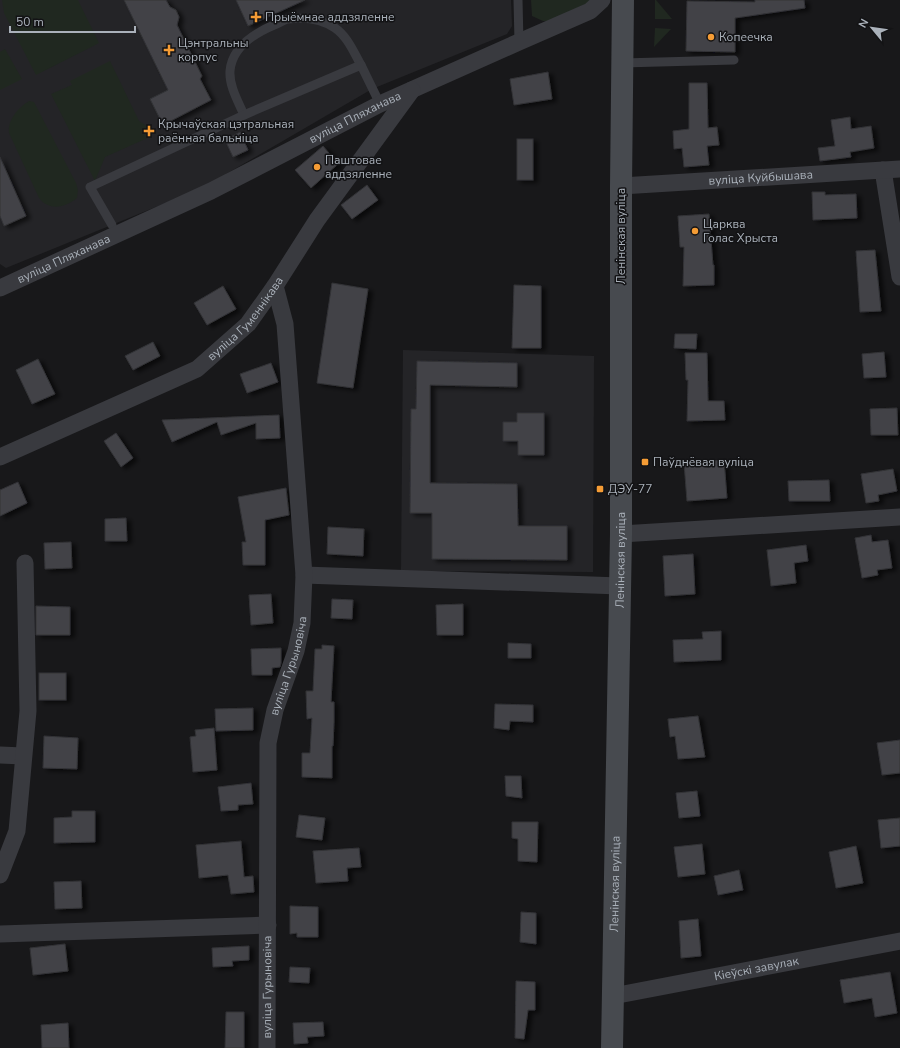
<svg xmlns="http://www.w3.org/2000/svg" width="900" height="1048" font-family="'Nunito Sans',sans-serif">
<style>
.built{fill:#242427}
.green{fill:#202820}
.building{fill:#424347;stroke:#323236;filter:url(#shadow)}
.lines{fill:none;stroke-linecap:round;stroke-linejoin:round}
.service{stroke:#393a3f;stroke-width:9}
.minor{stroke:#393a3f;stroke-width:17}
.secondary{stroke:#474a4f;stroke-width:22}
.poi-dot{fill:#f59c35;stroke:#131315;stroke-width:1.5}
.labels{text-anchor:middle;stroke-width:3;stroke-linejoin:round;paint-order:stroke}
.poi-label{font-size:12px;fill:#aab1ba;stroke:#131315;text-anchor:start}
.street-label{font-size:12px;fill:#aab1ba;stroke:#131315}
</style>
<defs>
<filter id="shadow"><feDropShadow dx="4.5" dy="2.5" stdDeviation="2" flood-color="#0009"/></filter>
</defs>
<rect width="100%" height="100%" fill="#18181a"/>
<!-- built -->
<g class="built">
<path d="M 0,0 L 511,0 L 512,26 L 507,34 L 372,89 L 226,174 L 227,178 L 6,268 L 0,264 Z"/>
<path d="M 403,350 L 594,356 L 593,572 L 401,571 Z"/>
</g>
<!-- green -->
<g class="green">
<path d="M 2,0 L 78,0 L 99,43 L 36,75 L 4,13 Z"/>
<path d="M 531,0 L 594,0 L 550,21 L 543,21 L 532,16 Z"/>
<path d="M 655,0 L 656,0 L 672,19 L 655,19 Z"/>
<path d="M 655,28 L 671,29 L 654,47 Z"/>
<path d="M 5,49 L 22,79 L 0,90 L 0,52 Z"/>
<path d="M 110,61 L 139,121 L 147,126 L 152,136 L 105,157 L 95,181 L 51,94 L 72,85 L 70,81 Z"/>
<path d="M 29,101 L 34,102 L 76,183 L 78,190 L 77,198 C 65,208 49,211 39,198 L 9,133 C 7,120 19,107 29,101 Z"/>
</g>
<!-- building -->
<g class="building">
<path d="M 124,0 L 166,0 L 170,7 L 176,10 L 179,17 L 177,25 L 202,76 L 200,79 L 211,100 L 163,125 L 150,99 L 168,90 Z"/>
<path d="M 236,0 L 305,0 L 248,26 Z"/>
<path d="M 755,0 L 804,0 L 805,8 L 735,18 L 735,52 L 686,51 L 687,1 L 755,2 Z"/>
<path d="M 548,72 L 552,99 L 514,105 L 510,79 Z"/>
<path d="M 689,83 L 707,83 L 708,128 L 717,127 L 719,145 L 707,146 L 709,165 L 684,167 L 682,148 L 674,149 L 673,131 L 689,129 Z"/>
<path d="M 850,117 L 851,129 L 871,126 L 874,148 L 850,152 L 851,157 L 820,161 L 818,148 L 835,146 L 831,120 Z"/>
<path d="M 240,132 L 248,150 L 233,157 L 225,140 Z"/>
<rect x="517" y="139" width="16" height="41"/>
<path d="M 323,146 L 338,164 L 311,188 L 295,170 Z"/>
<path d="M 0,157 L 26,216 L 4,226 L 0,216 Z"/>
<path d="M 367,185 L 378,200 L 352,219 L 341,205 Z"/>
<path d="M 812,192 L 825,192 L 825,195 L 856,194 L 857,218 L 813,220 Z"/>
<path d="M 709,214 L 713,265 L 714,265 L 714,285 L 683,286 L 684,247 L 680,247 L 678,216 Z"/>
<path d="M 875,250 L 881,311 L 860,312 L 856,251 Z"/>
<path d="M 332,283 L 368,289 L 353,388 L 317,383 Z"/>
<path d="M 514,285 L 541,286 L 541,348 L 512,348 Z"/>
<path d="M 223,286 L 236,309 L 207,325 L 194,303 Z"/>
<path d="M 675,334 L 697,334 L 696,349 L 674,348 Z"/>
<path d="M 153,342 L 160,356 L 133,370 L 125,356 Z"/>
<path d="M 884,352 L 886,377 L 864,378 L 862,354 Z"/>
<path d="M 685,353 L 707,353 L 708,401 L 724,401 L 725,420 L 687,421 L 688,380 L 686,380 Z"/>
<path d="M 38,359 L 55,394 L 32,404 L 16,370 Z"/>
<path d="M 417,361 L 517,363 L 517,387 L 430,385 L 430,483 L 517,484 L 518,526 L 567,526 L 567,560 L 432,559 L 432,513 L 410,513 L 411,409 L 416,409 Z"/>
<path d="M 271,363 L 278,382 L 247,393 L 240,374 Z"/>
<path d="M 897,408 L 898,435 L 871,435 L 870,409 Z"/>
<path d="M 517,413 L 544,413 L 544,455 L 518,455 L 518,441 L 503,441 L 503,422 L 517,422 Z"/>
<path d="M 279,415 L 280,438 L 256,439 L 256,423 L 221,435 L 217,422 L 172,442 L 162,420 Z"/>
<path d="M 116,433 L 133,458 L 121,467 L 104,441 Z"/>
<path d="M 724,460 L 727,498 L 687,501 L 684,463 Z"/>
<path d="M 893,469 L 897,491 L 878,495 L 879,501 L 866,503 L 861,474 Z"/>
<path d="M 829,480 L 830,501 L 789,501 L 788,481 Z"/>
<path d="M 18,482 L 27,503 L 0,516 L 0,490 Z"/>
<path d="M 286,488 L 289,515 L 265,520 L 265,565 L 243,565 L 242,542 L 246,542 L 238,497 Z"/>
<path d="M 126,518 L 127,541 L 105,541 L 105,519 Z"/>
<path d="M 328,527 L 364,529 L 363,556 L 327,554 Z"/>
<path d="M 871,535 L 872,542 L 888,540 L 892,568 L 877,570 L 878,575 L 862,578 L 855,538 Z"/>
<path d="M 71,542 L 72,568 L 45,569 L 44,543 Z"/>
<path d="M 806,545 L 808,561 L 794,563 L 796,583 L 771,586 L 767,550 Z"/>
<path d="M 693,554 L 695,594 L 665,596 L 663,556 Z"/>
<path d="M 271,594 L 273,623 L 251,625 L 249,595 Z"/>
<path d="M 332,599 L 353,600 L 352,619 L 331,618 Z"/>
<path d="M 463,604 L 463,635 L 437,635 L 436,605 Z"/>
<path d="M 36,606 L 70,607 L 70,635 L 36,635 Z"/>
<path d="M 721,631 L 721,660 L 674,662 L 673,640 L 703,639 L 702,632 Z"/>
<path d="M 508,643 L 531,644 L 531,658 L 508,658 Z"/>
<path d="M 322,645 L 334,646 L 331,702 L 334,702 L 334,722 L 333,746 L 332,746 L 332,778 L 302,777 L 302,753 L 310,753 L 312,718 L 307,719 L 306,691 L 313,691 L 315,649 L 322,649 Z"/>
<path d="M 281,648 L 281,663 L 280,667 L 272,668 L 272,675 L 252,675 L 251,649 Z"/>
<rect x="39" y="673" width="27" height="27"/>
<path d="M 495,704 L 533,705 L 533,722 L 510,721 L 509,730 L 494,728 Z"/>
<path d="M 253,708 L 253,730 L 216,731 L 215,709 Z"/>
<path d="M 698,716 L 705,757 L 678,759 L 675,736 L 670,737 L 668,719 Z"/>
<path d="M 214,728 L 217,770 L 193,772 L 190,737 L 196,736 L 195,730 Z"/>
<path d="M 44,736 L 78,738 L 77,769 L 43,768 Z"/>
<path d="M 900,740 L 900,773 L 882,775 L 877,743 Z"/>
<path d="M 505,776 L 521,776 L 522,798 L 506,796 Z"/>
<path d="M 251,783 L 253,804 L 238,805 L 238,810 L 221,811 L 218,787 Z"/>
<path d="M 697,791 L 700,816 L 679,818 L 676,793 Z"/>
<path d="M 72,811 L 95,811 L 95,842 L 54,843 L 54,818 L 72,817 Z"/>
<path d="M 299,815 L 325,818 L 322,840 L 296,837 Z"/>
<path d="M 900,818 L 900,846 L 881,848 L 878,820 Z"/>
<path d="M 512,822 L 538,822 L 537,862 L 518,861 L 518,839 L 512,838 Z"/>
<path d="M 241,841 L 244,877 L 253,876 L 254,892 L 231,894 L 228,875 L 199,878 L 196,845 Z"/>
<path d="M 702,844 L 705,874 L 678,877 L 674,847 Z"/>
<path d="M 856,846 L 863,883 L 836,888 L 829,852 Z"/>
<path d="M 359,848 L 361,867 L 347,868 L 348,881 L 316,883 L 313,851 Z"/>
<path d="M 739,870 L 743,890 L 718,895 L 714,876 Z"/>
<path d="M 81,881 L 82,908 L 55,909 L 54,882 Z"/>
<path d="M 290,906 L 318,907 L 318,937 L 297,937 L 297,933 L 290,934 Z"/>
<path d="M 521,912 L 536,913 L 536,944 L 520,942 Z"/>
<path d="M 698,919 L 701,956 L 681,958 L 679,921 Z"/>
<path d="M 65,944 L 68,971 L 33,975 L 30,948 Z"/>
<path d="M 249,946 L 249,960 L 232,961 L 233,966 L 213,967 L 212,948 Z"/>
<path d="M 290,967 L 310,968 L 309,983 L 289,982 Z"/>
<path d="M 890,972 L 897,1013 L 875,1017 L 872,998 L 844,1003 L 840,980 Z"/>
<path d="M 516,981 L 535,982 L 535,1010 L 528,1010 L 524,1039 L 515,1038 Z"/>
<path d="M 226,1012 L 244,1012 L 244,1048 L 225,1048 Z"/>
<path d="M 323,1022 L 324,1036 L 307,1037 L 308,1043 L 294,1044 L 293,1023 Z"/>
<path d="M 68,1023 L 69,1048 L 42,1048 L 41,1025 Z"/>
</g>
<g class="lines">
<!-- service -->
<g class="service">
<path d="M 518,0 L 519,42"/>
<path d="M 622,63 L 734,60"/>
<path d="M 244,115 C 238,101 229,86 230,71 C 232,47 255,33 274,25 C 279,23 284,20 288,19 C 304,17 322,19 335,28 C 348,37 354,53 361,65"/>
<path d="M 112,225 L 90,187 L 244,115 L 361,65 L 380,104"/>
</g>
<!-- minor -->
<g class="minor">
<path d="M 883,170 L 900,277"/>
<path id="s1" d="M 621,186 L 900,169"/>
<path id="s2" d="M 0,288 L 211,191 L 380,104 L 519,42 L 590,11 L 602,0"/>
<path id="s3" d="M 0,457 L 197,369 L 248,324 L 275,286 L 317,220 L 412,90"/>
<path d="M 621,534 L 900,517"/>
<path d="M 304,575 L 620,586"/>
<path d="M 0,755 L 23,756"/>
<path d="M 0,875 L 17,831 L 28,711 L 25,563"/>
<path d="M 0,934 L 268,925"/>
<path id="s4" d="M 613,996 L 900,941"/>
<path id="s5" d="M 267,1048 L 268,743 L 275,710 L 296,651 L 302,623 L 304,575 L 285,324 L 275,286"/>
</g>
<!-- secondary -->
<path class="secondary" id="s6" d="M 612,1048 L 621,534 L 621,186 L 623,0"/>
</g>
<!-- markers -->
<g class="poi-dot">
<path d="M254 11h4v4h4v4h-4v4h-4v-4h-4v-4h4z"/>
<circle cx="711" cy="37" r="4"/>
<path d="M167 44h4v4h4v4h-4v4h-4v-4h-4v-4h4z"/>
<path d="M147 125h4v4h4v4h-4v4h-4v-4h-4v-4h4z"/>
<circle cx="317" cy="167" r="4"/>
<circle cx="695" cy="231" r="4"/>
<rect x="641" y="458" width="8" height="8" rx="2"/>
<rect x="596" y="485" width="8" height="8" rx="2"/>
</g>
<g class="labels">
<!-- poi labels -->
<g class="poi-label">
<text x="265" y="21">Прыёмнае аддзяленне</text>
<text x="719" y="41">Копеечка</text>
<text x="178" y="47">Цэнтральны<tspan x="178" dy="14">корпус</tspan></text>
<text x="158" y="128">Крычаўская цэтральная<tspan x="158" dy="14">раённая бальніца</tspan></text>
<text x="325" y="164">Паштовае<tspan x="325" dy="14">аддзяленне</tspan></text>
<text x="703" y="228">Царква<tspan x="703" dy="14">Голас Хрыста</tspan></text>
<text x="653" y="466">Паўднёвая вуліца</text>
<text x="608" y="493">ДЭУ-77</text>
</g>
<!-- street labels -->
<g class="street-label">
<text dy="4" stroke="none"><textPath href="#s2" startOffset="394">вуліца Пляханава</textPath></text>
<text dy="4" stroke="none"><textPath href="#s1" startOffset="140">вуліца Куйбышава</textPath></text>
<text transform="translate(621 236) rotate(-90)" y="4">Ленінская вуліца</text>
<text dy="4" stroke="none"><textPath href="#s2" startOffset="70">вуліца Пляханава</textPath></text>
<text dy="4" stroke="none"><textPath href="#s3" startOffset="286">вуліца Гуменнікава</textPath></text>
<text dy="4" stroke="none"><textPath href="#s6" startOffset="488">Ленінская вуліца</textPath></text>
<text dy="4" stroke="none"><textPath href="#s5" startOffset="385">вуліца Гурыновіча</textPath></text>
<text dy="4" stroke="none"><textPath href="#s6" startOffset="164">Ленінская вуліца</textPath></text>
<text dy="4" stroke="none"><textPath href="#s4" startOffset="146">Кіеўскі завулак</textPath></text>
<text dy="4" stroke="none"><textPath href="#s5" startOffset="61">вуліца Гурыновіча</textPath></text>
</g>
</g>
<!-- north arrow -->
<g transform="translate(872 28) rotate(299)" stroke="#131315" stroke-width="3" paint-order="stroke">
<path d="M0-3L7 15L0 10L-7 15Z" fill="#aab1ba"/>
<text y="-6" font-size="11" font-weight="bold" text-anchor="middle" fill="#aab1ba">N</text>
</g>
<!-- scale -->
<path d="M10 26v6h125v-6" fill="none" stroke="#aab1ba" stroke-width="2"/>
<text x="16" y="26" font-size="12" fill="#aab1ba" stroke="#131315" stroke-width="3" paint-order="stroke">50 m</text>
</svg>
